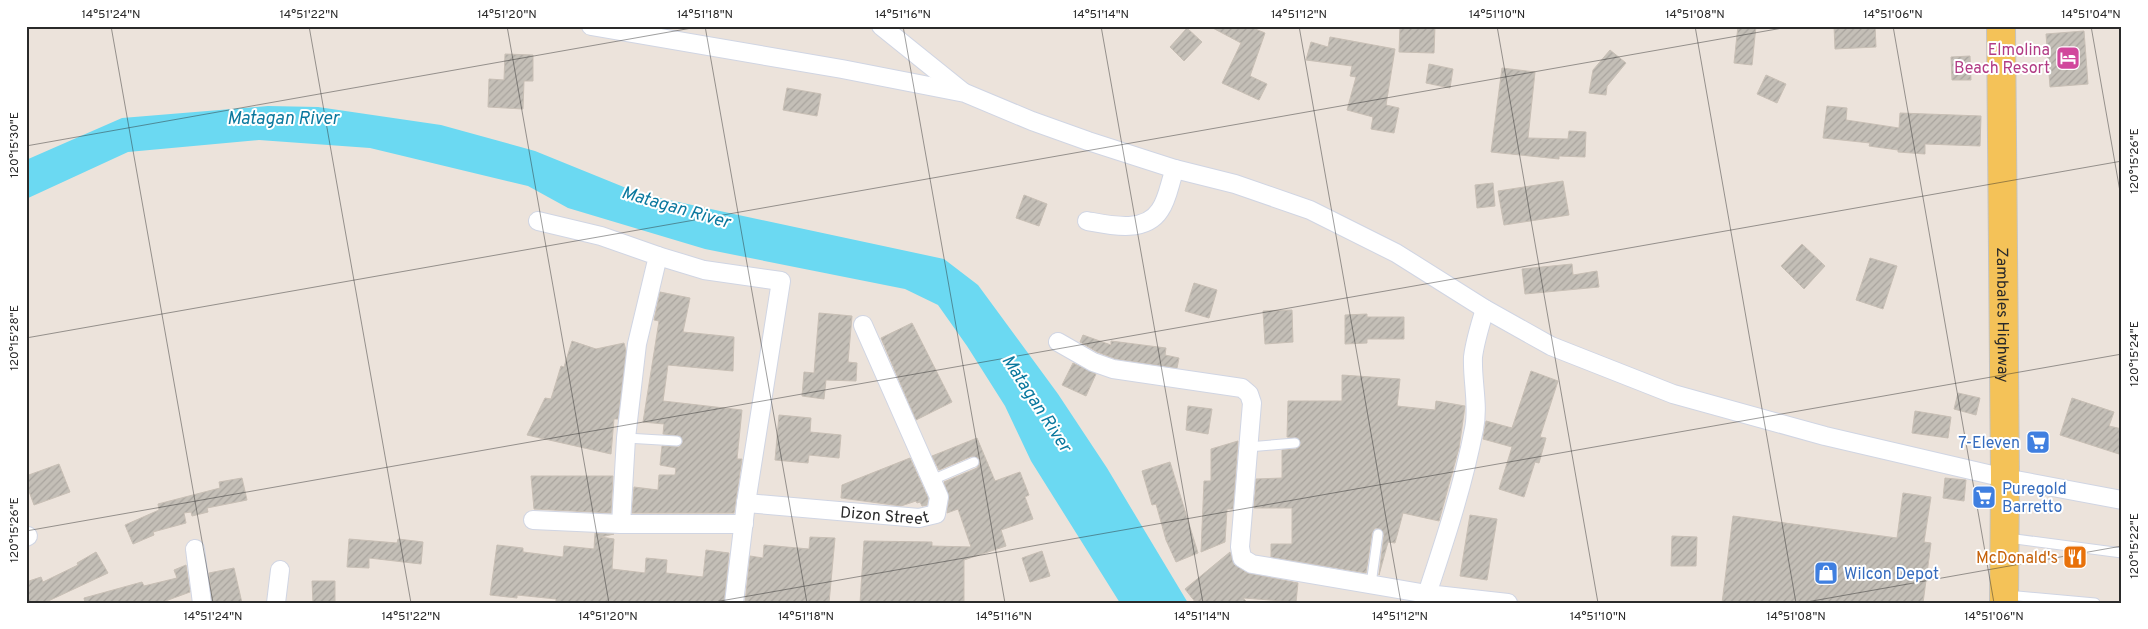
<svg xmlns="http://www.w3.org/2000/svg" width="2148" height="629" font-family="Overpass,sans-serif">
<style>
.water{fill:#6bd9f2}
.building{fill:url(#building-hatch);stroke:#c8bfb5}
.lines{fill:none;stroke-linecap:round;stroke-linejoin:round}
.service-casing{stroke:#d0d5e3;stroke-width:11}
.minor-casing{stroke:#d0d5e3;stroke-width:20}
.primary-casing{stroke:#c3c3c3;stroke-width:30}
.service{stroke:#fff;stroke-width:9}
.minor{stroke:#fff;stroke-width:18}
.primary{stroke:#f4c258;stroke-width:28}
.ticks{fill:none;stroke:#2a2a2a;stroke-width:1;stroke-opacity:0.45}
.labels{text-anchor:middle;stroke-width:4;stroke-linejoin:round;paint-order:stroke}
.hotel-label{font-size:16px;fill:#b23c85;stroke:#fff;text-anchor:end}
.street-label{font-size:16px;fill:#2a2a2a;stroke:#fff}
.shop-label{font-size:16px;fill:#366cbe;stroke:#fff;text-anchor:start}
.food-label{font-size:16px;fill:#c56008;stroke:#fff;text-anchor:end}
.water-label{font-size:18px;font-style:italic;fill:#0a789e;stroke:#fff}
.neatline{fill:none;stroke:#2a2a2a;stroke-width:2}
.ticks-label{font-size:12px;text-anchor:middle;fill:#2a2a2a}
</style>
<defs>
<pattern id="building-hatch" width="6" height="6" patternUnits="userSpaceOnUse" patternTransform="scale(1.25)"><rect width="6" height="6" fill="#c4bfb7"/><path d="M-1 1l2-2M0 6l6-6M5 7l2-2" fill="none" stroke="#a9a49e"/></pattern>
</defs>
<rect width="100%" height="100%" fill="#ece3db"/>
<!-- water -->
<path class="water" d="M 268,106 L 318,107 L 441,125 L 535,151 L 641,194 L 944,259 L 978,285 L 1058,394 L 1107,468 L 1188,603 L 1120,603 L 1031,461 L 1005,406 L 967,346 L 938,305 L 905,289 L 705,249 L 568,208 L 528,186 L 370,148 L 259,140 L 128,152 L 26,199 L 26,160 L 122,118 Z"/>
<!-- building -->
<g class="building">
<path d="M 1209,26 L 1248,26 L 1265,33 L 1250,76 L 1267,84 L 1259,100 L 1222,83 L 1241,43 Z"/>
<path d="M 1400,26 L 1435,26 L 1434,53 L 1399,52 Z"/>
<path d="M 1738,26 L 1756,26 L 1752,65 L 1734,63 Z"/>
<path d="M 1834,26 L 1875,26 L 1876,47 L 1835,49 Z"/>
<path d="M 1187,28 L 1202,42 L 1184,61 L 1170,47 Z"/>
<path d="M 2084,31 L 2088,84 L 2050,87 L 2046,34 Z"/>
<path d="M 1330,37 L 1395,49 L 1386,105 L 1399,108 L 1394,133 L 1371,129 L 1373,117 L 1347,110 L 1356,77 L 1350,76 L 1352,66 L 1306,60 L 1311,42 L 1328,47 Z"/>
<path d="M 1610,50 L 1626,63 L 1607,86 L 1606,95 L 1589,93 L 1593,70 Z"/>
<path d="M 505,54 L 533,55 L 533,81 L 524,81 L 523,109 L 488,107 L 489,79 L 504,80 Z"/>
<path d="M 1970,56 L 1971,80 L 1952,80 L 1951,57 Z"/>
<path d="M 1429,64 L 1453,69 L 1450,88 L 1426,83 Z"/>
<path d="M 1502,68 L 1535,72 L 1528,138 L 1568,139 L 1569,131 L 1586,132 L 1585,157 L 1559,156 L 1559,159 L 1491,152 Z"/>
<path d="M 1766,75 L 1786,84 L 1777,103 L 1757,94 Z"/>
<path d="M 787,88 L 821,94 L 817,116 L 783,110 Z"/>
<path d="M 1827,106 L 1847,108 L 1846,120 L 1899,128 L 1900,113 L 1981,116 L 1980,146 L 1925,144 L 1925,154 L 1898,152 L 1898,150 L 1869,146 L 1870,143 L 1823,138 Z"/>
<path d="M 1563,181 L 1569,215 L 1504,225 L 1498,191 Z"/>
<path d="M 1493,183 L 1495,206 L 1477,208 L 1475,185 Z"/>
<path d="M 1024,195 L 1047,204 L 1039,226 L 1016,218 Z"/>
<path d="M 1802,244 L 1825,266 L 1804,289 L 1781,266 Z"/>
<path d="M 1870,258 L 1897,266 L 1883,309 L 1856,300 Z"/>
<path d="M 1572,264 L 1573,275 L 1597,271 L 1599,287 L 1525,294 L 1522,269 Z"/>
<path d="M 1194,283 L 1217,290 L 1209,318 L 1185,311 Z"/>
<path d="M 660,292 L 690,298 L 683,332 L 734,337 L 733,371 L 668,365 L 663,401 L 742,410 L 737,459 L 742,459 L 734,513 L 632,513 L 634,487 L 658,490 L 659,475 L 675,475 L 676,468 L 660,465 L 662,446 L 679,447 L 683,442 L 680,436 L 663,434 L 664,424 L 643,422 L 659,321 L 654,320 Z"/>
<path d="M 1292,310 L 1293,342 L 1265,344 L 1263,311 Z"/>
<path d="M 819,313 L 852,316 L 848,362 L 857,363 L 856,381 L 826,380 L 824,399 L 802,396 L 804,372 L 814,373 Z"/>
<path d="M 1367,314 L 1367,317 L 1404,317 L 1404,339 L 1367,339 L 1367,343 L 1345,344 L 1345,315 Z"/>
<path d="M 912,323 L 952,402 L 916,420 L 881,338 Z"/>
<path d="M 1083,335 L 1111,345 L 1111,341 L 1166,348 L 1165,355 L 1179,358 L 1177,368 L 1116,359 L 1097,352 L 1080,342 Z"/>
<path d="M 572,341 L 596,349 L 624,343 L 626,351 L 618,419 L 614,419 L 611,454 L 527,435 L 545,398 L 551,399 L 561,366 L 564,367 Z"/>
<path d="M 1073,363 L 1096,374 L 1086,396 L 1062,385 Z"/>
<path d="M 1531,371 L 1558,381 L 1540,437 L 1546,438 L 1539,463 L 1535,462 L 1524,497 L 1499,489 L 1512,447 L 1483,439 L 1486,421 L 1512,428 Z"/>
<path d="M 1342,375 L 1400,379 L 1397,406 L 1435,410 L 1436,401 L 1465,406 L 1459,448 L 1439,521 L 1403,513 L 1395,543 L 1388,542 L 1379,575 L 1384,535 L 1381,529 L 1375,528 L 1372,533 L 1366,573 L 1271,557 L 1271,544 L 1292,544 L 1292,508 L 1254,508 L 1256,479 L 1282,478 L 1282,450 L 1296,449 L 1301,445 L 1298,438 L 1287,437 L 1288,401 L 1342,401 Z"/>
<path d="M 1958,393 L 1980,398 L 1976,415 L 1954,409 Z"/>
<path d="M 2072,398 L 2114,412 L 2109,426 L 2122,429 L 2122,455 L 2060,435 Z"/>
<path d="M 1188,406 L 1212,409 L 1208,434 L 1186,430 Z"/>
<path d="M 1915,411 L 1951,417 L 1948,438 L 1912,433 Z"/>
<path d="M 779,415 L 811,418 L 810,432 L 841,435 L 839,458 L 809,455 L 808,463 L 775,460 Z"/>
<path d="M 977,438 L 995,481 L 1020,472 L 1029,495 L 1025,497 L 1033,519 L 1001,530 L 1006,546 L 964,560 L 964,603 L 860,603 L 864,541 L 932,542 L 932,546 L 971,547 L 958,509 L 947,513 L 949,498 L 944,482 L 977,468 L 980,463 L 980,459 L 972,456 L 939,470 L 932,456 Z"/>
<path d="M 1238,441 L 1233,509 L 1227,509 L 1225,542 L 1201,552 L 1204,481 L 1211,481 L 1211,449 Z"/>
<path d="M 910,458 L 928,498 L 927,505 L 922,506 L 920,502 L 917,503 L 916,501 L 901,506 L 841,498 L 842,485 Z"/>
<path d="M 1170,462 L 1198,553 L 1176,562 L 1166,540 L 1156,504 L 1152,505 L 1142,471 Z"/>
<path d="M 59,464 L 70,492 L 34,505 L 26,483 L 26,476 Z"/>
<path d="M 531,476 L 613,476 L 611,513 L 534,509 Z"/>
<path d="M 242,478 L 247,500 L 207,508 L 208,512 L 192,516 L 191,512 L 184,513 L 186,523 L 153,532 L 154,535 L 133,544 L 125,525 L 159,510 L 158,504 L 220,488 L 219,482 Z"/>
<path d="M 1945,478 L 1966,480 L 1964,501 L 1943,498 Z"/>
<path d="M 1903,493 L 1931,497 L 1924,542 L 1931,543 L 1923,603 L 1722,603 L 1733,516 L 1897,538 Z"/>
<path d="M 1470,515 L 1497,519 L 1487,580 L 1460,576 Z"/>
<path d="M 595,533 L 614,534 L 601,537 L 614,539 L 612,569 L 645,573 L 646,558 L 667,560 L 666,573 L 703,577 L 706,550 L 729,553 L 724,603 L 556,603 L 556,599 L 517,595 L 517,598 L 490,595 L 497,545 L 523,548 L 523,552 L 563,557 L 564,546 L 594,549 Z"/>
<path d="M 1672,536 L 1697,537 L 1696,566 L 1671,566 Z"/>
<path d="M 810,537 L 835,538 L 829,603 L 745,603 L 750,556 L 763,558 L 764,545 L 809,549 Z"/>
<path d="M 349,539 L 397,543 L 398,539 L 423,542 L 421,564 L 369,558 L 369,568 L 347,567 Z"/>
<path d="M 1042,551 L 1050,576 L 1030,582 L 1022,558 Z"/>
<path d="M 96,552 L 108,573 L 44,603 L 26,603 L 26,582 L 41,577 L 43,582 L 78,565 L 77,563 Z"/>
<path d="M 1230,552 L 1234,564 L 1247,573 L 1298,583 L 1296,602 L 1243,598 L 1248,603 L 1196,603 L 1185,589 Z"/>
<path d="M 186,565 L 190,592 L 160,603 L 85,603 L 84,598 L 142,582 L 144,586 L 177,578 L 174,570 Z"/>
<path d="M 234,568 L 242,603 L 212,603 L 209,573 Z"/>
<path d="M 312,581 L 335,581 L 335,603 L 313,603 Z"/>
</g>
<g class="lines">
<!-- service casing -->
<g class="service-casing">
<g id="service">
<path d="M 626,438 L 677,441"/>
<path d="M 1248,447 L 1295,443"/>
<path d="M 932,480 L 974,462"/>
<path d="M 2008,538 L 2122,553"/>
<path d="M 1371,584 L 1378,534"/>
<path d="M 2007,595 L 2095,603"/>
</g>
</g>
<!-- minor casing -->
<g class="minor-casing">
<g id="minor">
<path d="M 591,26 L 842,69 L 965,93 L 1032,121 L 1088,141 L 1175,169 L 1235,184 L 1310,210 L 1396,253 L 1485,309 L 1551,346 L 1673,394 L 1825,436 L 2005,478 L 2122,500"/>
<path d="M 881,26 L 963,92"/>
<path d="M 538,221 L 601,236 L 658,256 L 637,344 L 626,438 L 621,524"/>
<path d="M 1087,221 C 1109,225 1145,234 1160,210 C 1168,199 1170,181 1175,169"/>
<path d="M 658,256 L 704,270 L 781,281 L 746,503 L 734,603"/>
<path d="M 1058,342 L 1093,362 L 1113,369 L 1242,388 L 1249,394 L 1252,403 L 1240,547 L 1242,558 L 1252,564 L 1427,594 L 1508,603"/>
<path id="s1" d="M 746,503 L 919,518 L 936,514 L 939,497 L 863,325"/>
<path d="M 533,520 L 621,524 L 744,524"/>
<path d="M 26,537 L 28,536"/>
<path d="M 195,549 L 202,603"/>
<path d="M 1427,594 C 1445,540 1463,486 1474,429 C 1479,405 1472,382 1473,357 C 1475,341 1480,325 1485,309"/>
<path d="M 276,603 L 280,570"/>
</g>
</g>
<!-- primary casing -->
<g class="primary-casing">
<g id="primary">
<path id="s2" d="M 2001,26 L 2005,478 L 2004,603"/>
</g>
</g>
<!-- service -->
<use href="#service" class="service"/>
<!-- minor -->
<use href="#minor" class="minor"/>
<!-- primary -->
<use href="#primary" class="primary"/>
</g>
<!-- ticks -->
<path class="ticks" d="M 111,26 L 213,603M 309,26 L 411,603M 507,26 L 609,603M 705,26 L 807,603M 903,26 L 1005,603M 1101,26 L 1203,603M 1299,26 L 1401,603M 1497,26 L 1598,603M 1695,26 L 1796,603M 1893,26 L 1994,603M 2091,26 L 2122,203M 26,146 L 703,26M 26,338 L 1794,26M 26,531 L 2122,161M 709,603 L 2122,354M 1801,603 L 2122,546"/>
<!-- icons -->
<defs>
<g id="hotel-square" transform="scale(1.25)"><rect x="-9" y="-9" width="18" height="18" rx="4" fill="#d1479c" stroke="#fff"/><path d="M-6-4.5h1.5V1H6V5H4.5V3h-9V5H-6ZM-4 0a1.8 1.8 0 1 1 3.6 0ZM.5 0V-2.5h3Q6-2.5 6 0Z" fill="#fff"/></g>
<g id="supermarket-square" transform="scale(1.25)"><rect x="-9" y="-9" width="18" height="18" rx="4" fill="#3f7fe0" stroke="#fff"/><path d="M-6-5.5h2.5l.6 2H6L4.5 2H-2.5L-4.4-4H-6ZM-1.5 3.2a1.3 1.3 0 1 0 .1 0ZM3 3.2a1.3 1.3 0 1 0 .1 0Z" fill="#fff"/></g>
<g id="restaurant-square" transform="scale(1.25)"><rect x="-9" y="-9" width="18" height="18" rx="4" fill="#e8710a" stroke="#fff"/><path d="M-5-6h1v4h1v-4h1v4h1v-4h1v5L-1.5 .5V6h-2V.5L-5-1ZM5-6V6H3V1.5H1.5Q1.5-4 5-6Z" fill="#fff"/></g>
<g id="shop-square" transform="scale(1.25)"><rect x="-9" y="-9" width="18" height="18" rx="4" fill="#3f7fe0" stroke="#fff"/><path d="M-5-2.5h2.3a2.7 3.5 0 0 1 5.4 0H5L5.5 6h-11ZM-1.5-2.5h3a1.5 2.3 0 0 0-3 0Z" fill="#fff"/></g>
</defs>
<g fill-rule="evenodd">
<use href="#hotel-square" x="2068" y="58"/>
<use href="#supermarket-square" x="2038" y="442"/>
<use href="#supermarket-square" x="1984" y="497"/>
<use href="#restaurant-square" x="2075" y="557"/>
<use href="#shop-square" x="1826" y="573"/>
</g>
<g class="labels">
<!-- hotel labels -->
<g class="hotel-label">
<text x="2050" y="55">Elmolina<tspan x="2050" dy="18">Beach Resort</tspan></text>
</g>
<!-- street labels -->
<g class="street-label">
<text dy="6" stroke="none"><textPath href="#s2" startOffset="289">Zambales Highway</textPath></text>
<text dy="6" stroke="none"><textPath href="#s1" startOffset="139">Dizon Street</textPath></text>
</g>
<!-- shop labels -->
<g class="shop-label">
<text x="2020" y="448" text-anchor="end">7-Eleven</text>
<text x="2002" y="494">Puregold<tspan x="2002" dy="18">Barretto</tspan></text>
<text x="1844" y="579">Wilcon Depot</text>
</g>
<!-- food labels -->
<g class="food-label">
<text x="2058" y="563">McDonald's</text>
</g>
<!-- water labels -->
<g class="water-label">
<text x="283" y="124">Matagan River</text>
<text transform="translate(676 207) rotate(16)" y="6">Matagan River</text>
<text transform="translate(1037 403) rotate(57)" y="6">Matagan River</text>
</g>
</g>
<!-- border -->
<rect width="2148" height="629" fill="none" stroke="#ffffff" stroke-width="55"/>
<rect x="28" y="28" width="2092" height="574" class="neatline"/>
<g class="ticks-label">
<text x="111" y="18">14°51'24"N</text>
<text x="309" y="18">14°51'22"N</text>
<text x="507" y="18">14°51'20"N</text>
<text x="705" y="18">14°51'18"N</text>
<text x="903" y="18">14°51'16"N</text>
<text x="1101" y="18">14°51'14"N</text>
<text x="1299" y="18">14°51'12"N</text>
<text x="1497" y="18">14°51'10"N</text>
<text x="1695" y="18">14°51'08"N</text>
<text x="1893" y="18">14°51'06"N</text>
<text x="2091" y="18">14°51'04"N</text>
<text transform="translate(14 145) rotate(-90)" y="4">120°15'30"E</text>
<text transform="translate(2134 161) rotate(-90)" y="4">120°15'26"E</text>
<text transform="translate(14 338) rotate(-90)" y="4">120°15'28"E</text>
<text transform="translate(2134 354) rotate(-90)" y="4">120°15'24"E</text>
<text transform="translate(14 530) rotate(-90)" y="4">120°15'26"E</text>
<text transform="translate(2134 546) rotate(-90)" y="4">120°15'22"E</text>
<text x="213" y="620">14°51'24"N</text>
<text x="411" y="620">14°51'22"N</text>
<text x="608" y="620">14°51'20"N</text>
<text x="806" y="620">14°51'18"N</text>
<text x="1004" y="620">14°51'16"N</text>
<text x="1202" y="620">14°51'14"N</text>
<text x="1400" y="620">14°51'12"N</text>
<text x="1598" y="620">14°51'10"N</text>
<text x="1796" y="620">14°51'08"N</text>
<text x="1994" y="620">14°51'06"N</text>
</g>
</svg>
